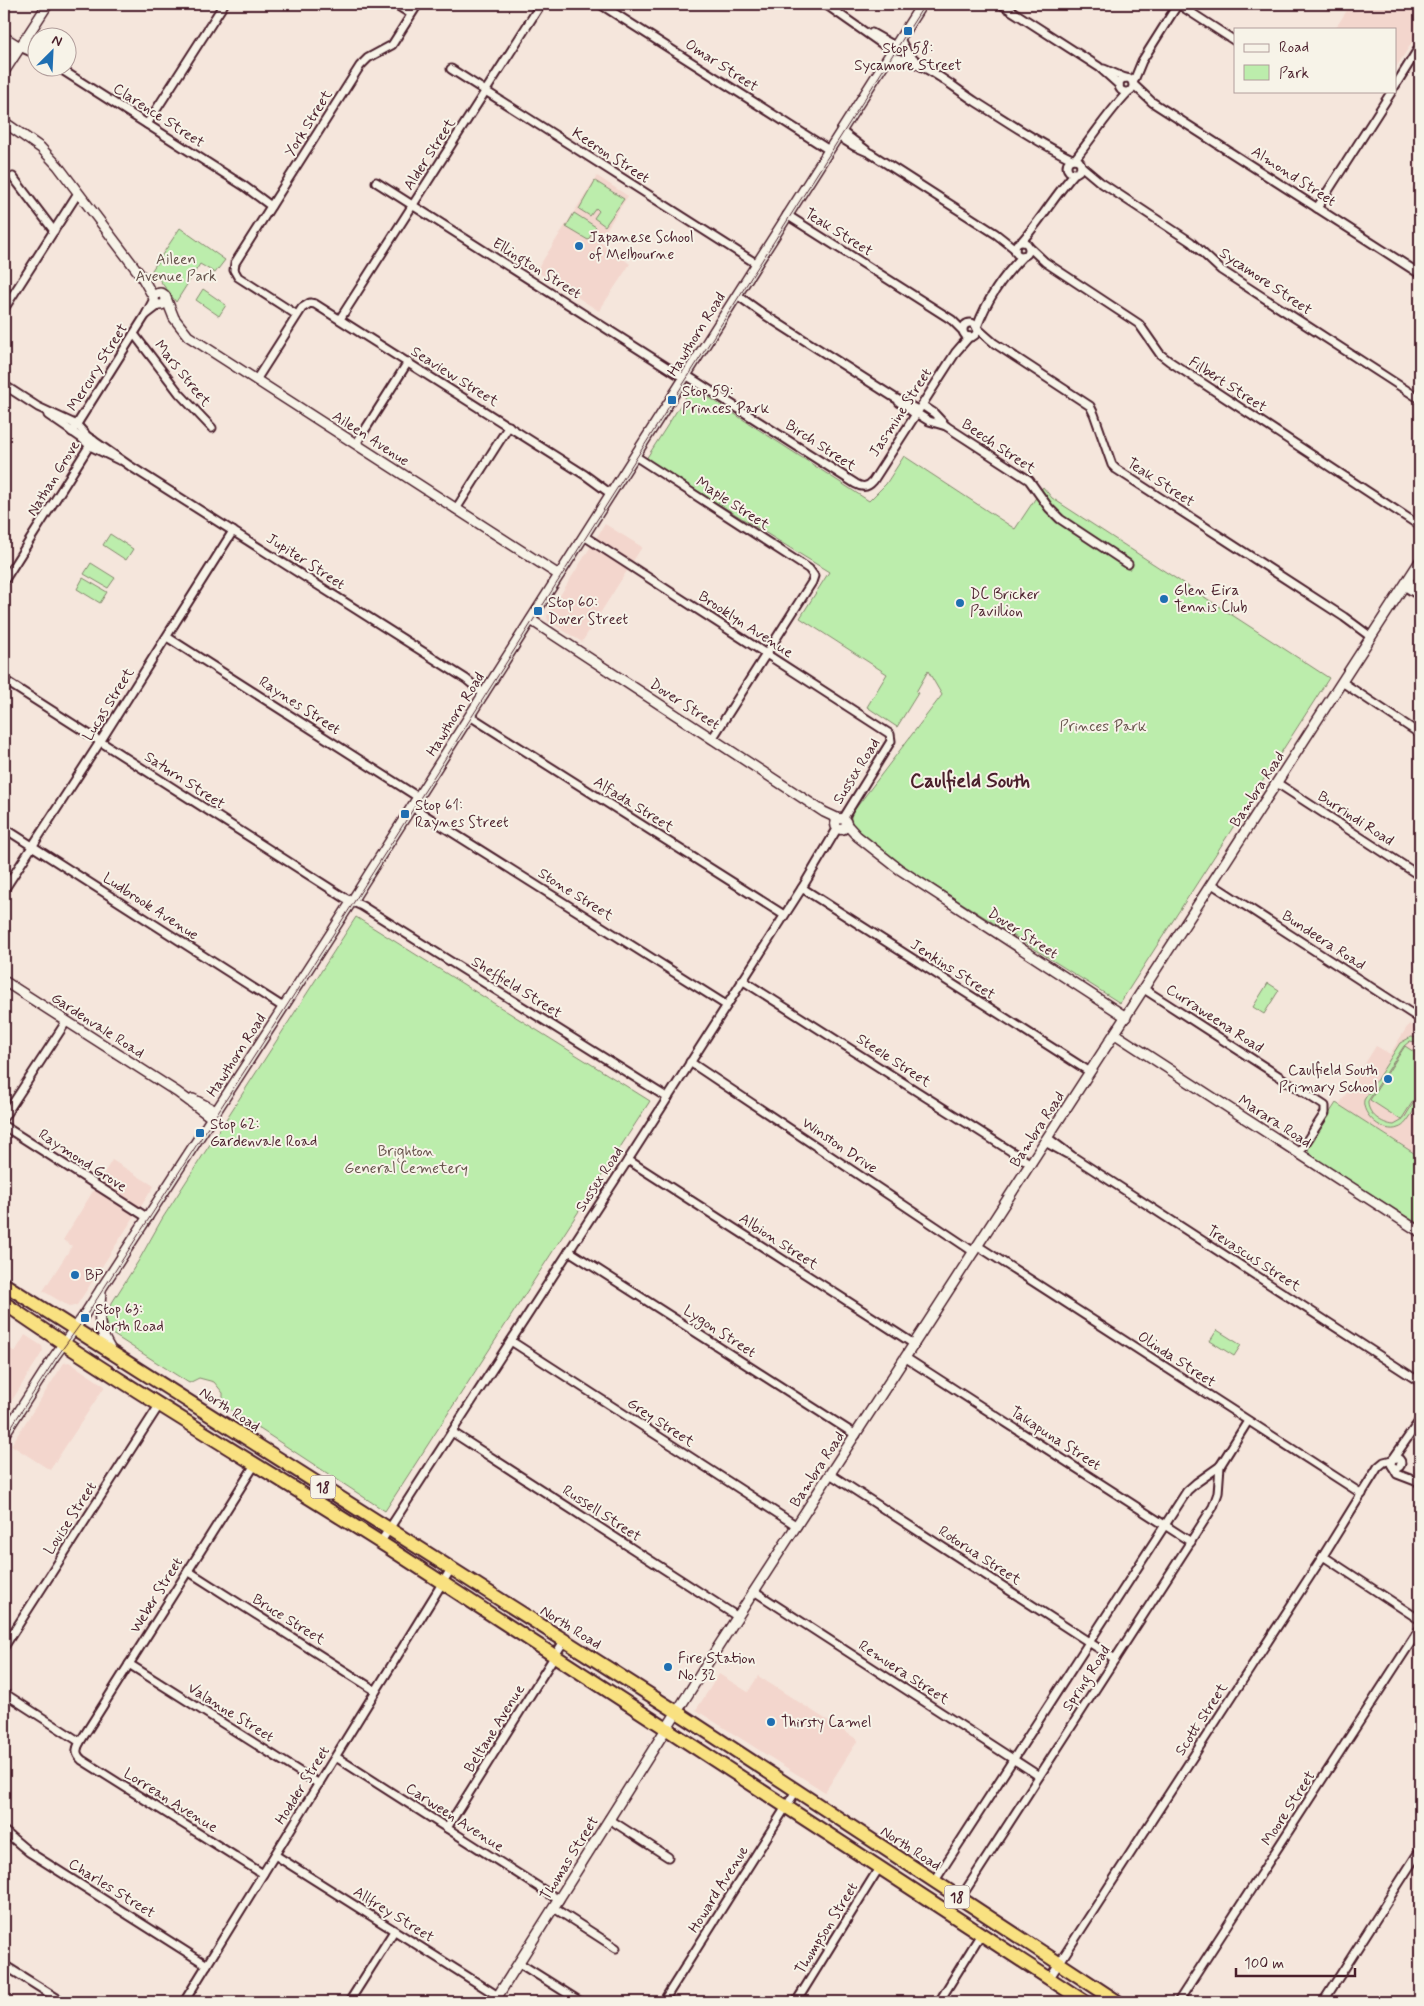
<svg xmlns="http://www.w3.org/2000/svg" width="1424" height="2006" font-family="Mynerve,sans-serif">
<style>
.built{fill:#f3d6cd}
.green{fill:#bcedac;stroke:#83866c}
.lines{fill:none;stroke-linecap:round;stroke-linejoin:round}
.street-casing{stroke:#4a1f2b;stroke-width:11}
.secondary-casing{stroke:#4a1f2b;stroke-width:12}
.highway-casing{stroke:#4a1f2b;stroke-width:16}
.street{stroke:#f7f3e8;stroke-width:7}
.secondary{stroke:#f7f3e8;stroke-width:9}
.highway{stroke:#f9e181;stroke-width:12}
.tram{stroke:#4a1f2b;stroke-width:1}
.poi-dot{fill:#1f6fb2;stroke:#f7f3e8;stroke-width:2}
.labels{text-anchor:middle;stroke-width:4;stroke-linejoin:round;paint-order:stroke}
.shield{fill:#f7f3e8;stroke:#7e5f64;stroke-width:1}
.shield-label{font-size:14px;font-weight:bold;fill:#4a1f2b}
.poi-label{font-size:15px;fill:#4a1f2b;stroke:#f7f3e8;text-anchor:start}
.street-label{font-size:15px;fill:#4a1f2b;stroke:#f7f3e8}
.park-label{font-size:15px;fill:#66524b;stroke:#f7f3e8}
.district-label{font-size:20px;font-weight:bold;fill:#4a1f2b;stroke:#f7f3e8}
</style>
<rect width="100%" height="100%" fill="#f5e6dc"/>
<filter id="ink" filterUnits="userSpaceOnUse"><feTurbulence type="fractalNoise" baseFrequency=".02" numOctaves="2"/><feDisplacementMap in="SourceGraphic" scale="10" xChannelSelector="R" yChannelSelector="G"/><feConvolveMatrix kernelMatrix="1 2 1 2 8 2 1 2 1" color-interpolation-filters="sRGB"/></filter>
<g filter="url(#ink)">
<!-- built -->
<g class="built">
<path d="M 1351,4 L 1420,4 L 1420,30 L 1395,69 L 1395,29 L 1335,29 Z"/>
<path d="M 597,176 L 628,196 L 599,241 L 630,264 L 599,311 L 536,271 Z"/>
<path d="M 605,524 L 642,547 L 582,642 L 548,621 L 547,616 Z"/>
<path d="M 1409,1024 L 1420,1031 L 1420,1157 L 1339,1105 L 1376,1046 L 1390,1054 Z"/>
<path d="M 112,1160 L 154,1186 L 77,1305 L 70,1307 L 43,1291 L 72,1246 L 63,1240 Z"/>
<path d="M 25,1335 L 42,1346 L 43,1351 L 4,1413 L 4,1345 L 15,1352 Z"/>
<path d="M 69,1362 L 105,1386 L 50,1470 L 11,1445 L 64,1363 Z"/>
<path d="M 719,1674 L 748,1692 L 758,1676 L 858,1740 L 825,1792 L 696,1710 Z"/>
</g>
<!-- green -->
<g class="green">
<path d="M 595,181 L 624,199 L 605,226 L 594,218 L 599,211 L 596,208 L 590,216 L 579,209 Z"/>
<path d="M 574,213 L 596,227 L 588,240 L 566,227 Z"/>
<path d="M 180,228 L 225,260 L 215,273 L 200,264 L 176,302 L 152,270 Z"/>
<path d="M 203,289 L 226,305 L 219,316 L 196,300 Z"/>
<path d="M 696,389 L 869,501 L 886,484 L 904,456 L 1015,529 L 1043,487 L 1052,498 L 1329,678 L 1120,1003 L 902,865 L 854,828 L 850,822 L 852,813 L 942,695 L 928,671 L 916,692 L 918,693 L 897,727 L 867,707 L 887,674 L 800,618 L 829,572 L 646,459 L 690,390 Z"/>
<path d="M 110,534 L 133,549 L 126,560 L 103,545 Z"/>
<path d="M 91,563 L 115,578 L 108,588 L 84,574 Z"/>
<path d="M 83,578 L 107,592 L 100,603 L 77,589 Z"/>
<path d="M 356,917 L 650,1101 L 385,1511 L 223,1405 L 223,1393 L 214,1382 L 199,1378 L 189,1383 L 109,1332 L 105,1321 L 108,1309 L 139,1260 L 162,1219 Z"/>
<path d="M 1268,983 L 1279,990 L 1264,1014 L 1253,1007 Z"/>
<path d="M 1411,1037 L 1420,1038 L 1420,1043 L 1410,1041 L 1404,1046 L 1368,1101 C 1367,1114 1382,1124 1394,1125 L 1403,1120 L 1420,1092 C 1420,1102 1416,1106 1412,1114 C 1408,1119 1405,1126 1398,1128 C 1384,1134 1361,1115 1364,1100 L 1400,1043 Z"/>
<path d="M 1405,1046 L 1420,1056 L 1420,1090 L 1401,1120 L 1370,1100 Z"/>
<path d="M 1336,1103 L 1420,1157 L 1420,1225 L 1309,1154 L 1308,1146 Z"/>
<path d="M 1217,1330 L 1241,1345 L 1234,1356 L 1210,1341 Z"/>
</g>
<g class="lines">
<!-- street casing -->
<g class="street-casing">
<g id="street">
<path d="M 395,4 L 411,14"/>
<path d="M 600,4 L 829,150"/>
<path d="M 825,4 L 892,51"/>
<path d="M 1001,4 L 1099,67 L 1119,85"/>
<path d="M 1178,4 L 1235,41"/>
<path d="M 872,33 L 895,46"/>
<path d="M 900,39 L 908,54 L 919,63"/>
<path d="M 23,42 L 38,52"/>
<path d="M 20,47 L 38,55"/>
<path d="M 888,57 C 920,58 950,85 976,102 C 1008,122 1038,143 1072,159"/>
<path d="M 59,68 L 244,186 L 271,206"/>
<path d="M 451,69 L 757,264"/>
<path d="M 1104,69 L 1125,78"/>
<circle cx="1126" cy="85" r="7"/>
<path d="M 1133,83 L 1142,61 L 1178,4"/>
<path d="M 1134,85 L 1152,102 L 1420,274"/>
<path d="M 1395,86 L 1420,46"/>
<path d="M 147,124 L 224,4"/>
<path d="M 841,131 L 866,150"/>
<path d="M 838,136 L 854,146 L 870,153 L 996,234 L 1015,249"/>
<circle cx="1074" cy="166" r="7"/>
<path d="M 1075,159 C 1093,137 1107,114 1127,93"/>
<path d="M 1081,166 L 1100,182 L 1191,242 L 1221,270 L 1420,399"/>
<path d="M 13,177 L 54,231"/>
<path d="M 376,182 L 684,378"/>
<path d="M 1317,208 L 1392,91"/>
<path d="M 787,215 L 952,320 L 962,330"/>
<path d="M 1022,241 C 1041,220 1055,195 1074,174"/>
<circle cx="1022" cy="249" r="7"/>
<path d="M 1029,247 L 1045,262 L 1139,324 L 1160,354 L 1169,361 L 1420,526"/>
<path d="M 737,295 L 765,315 L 895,398 L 918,410"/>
<path d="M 4,309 L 78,193"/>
<path d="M 146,315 L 159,305"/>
<path d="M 297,315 L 238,277 L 234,270 L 235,263 L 360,66 L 368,58 L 392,45 L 418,4"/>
<path d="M 340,319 L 541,4"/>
<circle cx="970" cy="330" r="7"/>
<path d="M 977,327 C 987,300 1002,277 1023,256"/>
<path d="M 977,328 L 994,343 L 1090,406 L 1094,414 L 1112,465 L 1116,469 L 1344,617 L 1371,637"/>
<path d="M 134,334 L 179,393 L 212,428"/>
<path d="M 686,375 L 856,484 C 863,488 868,487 873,481 L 956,352 L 969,337"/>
<path d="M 256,380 L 302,308 L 310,303 L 315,304 L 585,475 L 611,494"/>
<path d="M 4,385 L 38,407 L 77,425 L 87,436 L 130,466 L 466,679 L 484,694"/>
<path d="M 899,402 L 915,414"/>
<path d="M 922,405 L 934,413 L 946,426 L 1029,480 L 1049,508 L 1060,519 L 1128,564"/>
<path d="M 916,413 L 929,421 L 946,426"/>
<path d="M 48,415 L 80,437 L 90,446 L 119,460"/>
<path d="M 72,432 L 145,316 L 154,299"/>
<path d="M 356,444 L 408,362"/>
<path d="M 635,456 L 809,569 L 814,576 L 812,582 L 712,739"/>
<path d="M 456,509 L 509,426"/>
<path d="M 584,536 L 890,734 L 891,741 L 843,819"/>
<path d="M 4,581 L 93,440"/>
<path d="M 1408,581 L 1420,589"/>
<path d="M 1404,586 L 1420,596"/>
<path d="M 167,637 L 418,797"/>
<path d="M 4,680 L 345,898 L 362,906 L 668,1098"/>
<path d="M 1342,682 L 1420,734"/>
<path d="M 470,716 L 784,915"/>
<path d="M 1277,783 L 1420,876"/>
<path d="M 412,807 L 726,1005"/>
<path d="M 4,828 L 283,1007"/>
<path d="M 1212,884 L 1420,1019"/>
<path d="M 802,888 L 1090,1072"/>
<path d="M 4,890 L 100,742 L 233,531"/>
<path d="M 742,980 L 1031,1164"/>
<path d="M 1144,989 L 1325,1106 L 1325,1113 L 1299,1153"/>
<path d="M 690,1062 L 974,1252"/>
<path d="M 4,1117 L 66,1022"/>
<path d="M 4,1126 L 148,1218"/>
<path d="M 1048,1138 L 1072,1156 L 1420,1382"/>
<path d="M 1045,1142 L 1067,1154"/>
<path d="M 628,1160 L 914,1344"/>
<path d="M 978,1246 L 1362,1494"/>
<path d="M 569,1251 L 856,1435"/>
<path d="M 511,1341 L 797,1526"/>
<path d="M 906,1358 L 1191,1542"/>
<path d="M 452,1432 L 738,1617"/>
<circle cx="1396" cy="1463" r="5"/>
<path d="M 1393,1459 L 1420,1420"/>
<path d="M 256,1463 L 80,1742 C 76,1749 75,1754 82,1760 L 263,1874"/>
<path d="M 1393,1467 L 1397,1474 L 1418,1482"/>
<path d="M 830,1474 L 1115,1659"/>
<path d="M 380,1543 L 628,1160 L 802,888 L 837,829"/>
<path d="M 1323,1556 L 1420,1620"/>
<path d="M 188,1571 L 376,1691"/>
<path d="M 754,1591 L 1039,1776"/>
<path d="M 4,1647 L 160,1404"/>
<path d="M 129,1664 L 319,1784"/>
<path d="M 4,1693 L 80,1742"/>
<path d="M 336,1757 L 559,1900"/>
<path d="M 609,1819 L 668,1857"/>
<path d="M 447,1828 L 564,1641"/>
<path d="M 4,1831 L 29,1852 L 207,1965"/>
<path d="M 275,1855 L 498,1996"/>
<path d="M 934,1882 L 1187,1491 L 1196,1483 L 1220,1466 L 1248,1421"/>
<path d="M 960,1899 L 1213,1507 L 1218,1493 L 1220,1466"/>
<path d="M 554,1908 L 616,1948"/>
<path d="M 519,1963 L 581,2002"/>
<path d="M 4,1965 L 63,2002"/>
<path d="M 1049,1979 L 1323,1556 L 1378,1467 L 1384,1462 L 1392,1460"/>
<path d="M 184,2002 L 451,1569"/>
<path d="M 349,2002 L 394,1931"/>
<path d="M 663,2002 L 796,1791"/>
<path d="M 796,2002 L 879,1868"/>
<path d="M 939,2002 L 981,1934"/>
<path d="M 1178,2002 L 1420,1628"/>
<path d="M 1323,2002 L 1420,1850"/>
</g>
</g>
<!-- secondary casing -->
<g class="secondary-casing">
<g id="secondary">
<path d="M 4,37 L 20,47"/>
<path d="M 4,45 L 16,53"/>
<path d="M 4,72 L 48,4"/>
<path d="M 4,122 L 41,148 L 58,166 L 142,277 L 154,298"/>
<circle cx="160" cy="299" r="6"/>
<path d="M 166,298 L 174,318 L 188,336 L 559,575"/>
<path d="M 531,620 L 824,812 L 839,819"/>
<circle cx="841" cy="824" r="5.5"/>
<path d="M 846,824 L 857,836 L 899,869 L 1126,1017"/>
<path d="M 4,981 L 177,1092 L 212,1118"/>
<path d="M 1115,1034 L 1420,1232"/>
<path d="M 193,1099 L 216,1111"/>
<path d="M 101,1289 C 100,1317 95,1324 111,1350"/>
<path d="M 4,1435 L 54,1357 L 83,1317 L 352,901 L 922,4"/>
<path d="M 494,2002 L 707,1664 L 1420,561"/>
</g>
</g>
<!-- highway casing -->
<g class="highway-casing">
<g id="highway">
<path d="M 4,1284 L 677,1712 L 1118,2002"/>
<path d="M 4,1303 C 128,1389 259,1465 386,1546 C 620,1697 852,1850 1085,2002"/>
</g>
</g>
<!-- street -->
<use href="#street" class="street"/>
<!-- secondary -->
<use href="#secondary" class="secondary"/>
<!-- highway -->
<use href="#highway" class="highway"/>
<!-- tram -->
<path class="tram" d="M 4,1438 L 56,1358 L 82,1322 L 354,902 L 925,4"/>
</g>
</g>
<!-- markers -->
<g class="poi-dot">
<rect x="903" y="26" width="10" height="10" rx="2.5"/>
<circle cx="579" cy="246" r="5"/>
<rect x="667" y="395" width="10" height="10" rx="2.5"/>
<circle cx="1164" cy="599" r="5"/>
<circle cx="960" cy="603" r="5"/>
<rect x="533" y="606" width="10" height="10" rx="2.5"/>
<rect x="400" y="809" width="10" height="10" rx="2.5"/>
<circle cx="1388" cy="1079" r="5"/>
<rect x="195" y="1128" width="10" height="10" rx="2.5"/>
<circle cx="75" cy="1275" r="5"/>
<rect x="80" y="1313" width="10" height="10" rx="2.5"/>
<circle cx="668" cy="1667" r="5"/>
<circle cx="771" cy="1722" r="5"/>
</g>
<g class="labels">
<!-- shield labels -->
<g class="shield">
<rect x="310.5" y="1475.5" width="25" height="23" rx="4"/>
<rect x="944.5" y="1885.5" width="25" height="23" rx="4"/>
</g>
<g class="shield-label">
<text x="323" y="1492">18</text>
<text x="957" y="1902">18</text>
</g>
<!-- poi labels -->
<g class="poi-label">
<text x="908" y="53" text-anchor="middle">Stop 58:<tspan x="908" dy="17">Sycamore Street</tspan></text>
<text x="589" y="242">Japanese School<tspan x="589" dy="17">of Melbourne</tspan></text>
<text x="682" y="396">Stop 59:<tspan x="682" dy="17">Princes Park</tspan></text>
<text x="1174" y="595">Glen Eira<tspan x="1174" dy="17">Tennis Club</tspan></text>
<text x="970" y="599">DC Bricker<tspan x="970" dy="17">Pavillion</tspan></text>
<text x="548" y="607">Stop 60:<tspan x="548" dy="17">Dover Street</tspan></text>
<text x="415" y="810">Stop 61:<tspan x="415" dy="17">Raynes Street</tspan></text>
<text x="1378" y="1075" text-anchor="end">Caulfield South<tspan x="1378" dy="17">Primary School</tspan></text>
<text x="210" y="1129">Stop 62:<tspan x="210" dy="17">Gardenvale Road</tspan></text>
<text x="85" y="1280">BP</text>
<text x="95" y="1314">Stop 63:<tspan x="95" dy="17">North Road</tspan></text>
<text x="678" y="1663">Fire Station<tspan x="678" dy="17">No. 32</tspan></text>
<text x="781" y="1727">Thirsty Camel</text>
</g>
<!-- street labels -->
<g class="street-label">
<text transform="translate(722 65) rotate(33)" y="5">Omar Street</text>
<text transform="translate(159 115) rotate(33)" y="5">Clarence Street</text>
<text transform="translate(308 123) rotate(-58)" y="5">York Street</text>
<text transform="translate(429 154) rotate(-57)" y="5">Alder Street</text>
<text transform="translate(611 155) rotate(33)" y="5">Keeron Street</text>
<text transform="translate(1294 176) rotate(33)" y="5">Almond Street</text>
<text transform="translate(839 232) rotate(32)" y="5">Teak Street</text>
<text transform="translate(537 268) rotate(32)" y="5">Ellington Street</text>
<text transform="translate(1266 281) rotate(34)" y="5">Sycamore Street</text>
<text transform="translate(696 334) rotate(-58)" y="5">Hawthorn Road</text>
<text transform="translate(97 367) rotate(-58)" y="5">Mercury Street</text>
<text transform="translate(183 373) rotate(51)" y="5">Mars Street</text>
<text transform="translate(455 376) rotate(32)" y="5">Seaview Street</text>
<text transform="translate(1228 384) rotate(33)" y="5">Filbert Street</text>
<text transform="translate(900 412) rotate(-57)" y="5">Jasmine Street</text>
<text transform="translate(371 438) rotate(33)" y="5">Aileen Avenue</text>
<text transform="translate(821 445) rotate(33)" y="5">Birch Street</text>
<text transform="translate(999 446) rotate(34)" y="5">Beech Street</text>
<text transform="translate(53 478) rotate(-58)" y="5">Nathan Grove</text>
<text transform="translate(1161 482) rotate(33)" y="5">Teak Street</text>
<text transform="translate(733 503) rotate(33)" y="5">Maple Street</text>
<text transform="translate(306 561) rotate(33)" y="5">Jupiter Street</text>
<text transform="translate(746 624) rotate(33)" y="5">Brooklyn Avenue</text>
<text transform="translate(108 704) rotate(-58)" y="5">Lucas Street</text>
<text transform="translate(685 704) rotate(33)" y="5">Dover Street</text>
<text transform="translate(300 705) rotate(33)" y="5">Raynes Street</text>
<text transform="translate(455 714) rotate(-58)" y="5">Hawthorn Road</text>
<text transform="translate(856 771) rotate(-58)" y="5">Sussex Road</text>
<text transform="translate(185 780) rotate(33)" y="5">Saturn Street</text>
<text transform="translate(1257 789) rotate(-57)" y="5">Bambra Road</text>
<text transform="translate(634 804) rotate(32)" y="5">Alfada Street</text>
<text transform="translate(1356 818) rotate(33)" y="5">Burrindi Road</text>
<text transform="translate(576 894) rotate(32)" y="5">Stone Street</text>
<text transform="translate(151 906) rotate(33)" y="5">Ludbrook Avenue</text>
<text transform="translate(1023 933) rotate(33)" y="5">Dover Street</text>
<text transform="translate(1324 940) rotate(33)" y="5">Bundeera Road</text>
<text transform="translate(953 969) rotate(33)" y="5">Jenkins Street</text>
<text transform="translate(517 987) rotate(32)" y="5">Sheffield Street</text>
<text transform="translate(1215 1018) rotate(33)" y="5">Curraweena Road</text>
<text transform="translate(98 1025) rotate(33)" y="5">Gardenvale Road</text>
<text transform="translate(236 1055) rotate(-57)" y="5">Hawthorn Road</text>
<text transform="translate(894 1060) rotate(33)" y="5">Steele Street</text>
<text transform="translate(1275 1121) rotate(33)" y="5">Marara Road</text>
<text transform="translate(1037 1129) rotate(-57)" y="5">Bambra Road</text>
<text transform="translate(840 1145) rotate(34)" y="5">Winston Drive</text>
<text transform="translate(83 1160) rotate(33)" y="5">Raymond Grove</text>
<text transform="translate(599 1179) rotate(-57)" y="5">Sussex Road</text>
<text transform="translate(779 1241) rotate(33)" y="5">Albion Street</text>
<text transform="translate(1254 1258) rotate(33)" y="5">Trevascus Street</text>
<text transform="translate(720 1331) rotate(33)" y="5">Lygon Street</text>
<text transform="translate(1177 1359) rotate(33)" y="5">Olinda Street</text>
<text transform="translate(230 1409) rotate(33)" y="5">North Road</text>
<text transform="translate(661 1422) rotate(33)" y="5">Grey Street</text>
<text transform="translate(1056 1438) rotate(33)" y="5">Takapuna Street</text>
<text transform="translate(817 1469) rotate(-57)" y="5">Bambra Road</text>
<text transform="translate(602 1513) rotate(33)" y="5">Russell Street</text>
<text transform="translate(70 1518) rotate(-57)" y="5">Louise Street</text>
<text transform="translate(980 1555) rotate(33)" y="5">Rotorua Street</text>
<text transform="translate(156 1595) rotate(-58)" y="5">Weber Street</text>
<text transform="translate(289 1619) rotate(32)" y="5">Bruce Street</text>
<text transform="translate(571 1627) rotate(32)" y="5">North Road</text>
<text transform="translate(904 1672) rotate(33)" y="5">Remuera Street</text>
<text transform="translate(1086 1678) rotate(-57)" y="5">Spring Road</text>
<text transform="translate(231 1712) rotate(32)" y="5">Valanne Street</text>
<text transform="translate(1201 1719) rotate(-57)" y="5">Scott Street</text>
<text transform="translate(494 1728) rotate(-58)" y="5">Beltane Avenue</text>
<text transform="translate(302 1785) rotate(-58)" y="5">Hodder Street</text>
<text transform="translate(171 1800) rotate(32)" y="5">Lorrean Avenue</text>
<text transform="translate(1288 1808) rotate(-57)" y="5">Moore Street</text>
<text transform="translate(455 1817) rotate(33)" y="5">Carween Avenue</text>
<text transform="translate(911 1848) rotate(33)" y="5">North Road</text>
<text transform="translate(569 1858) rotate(-58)" y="5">Thomas Street</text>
<text transform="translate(112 1888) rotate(32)" y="5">Charles Street</text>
<text transform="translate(718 1889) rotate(-58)" y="5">Howard Avenue</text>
<text transform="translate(394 1914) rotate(32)" y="5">Allfrey Street</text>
<text transform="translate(826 1928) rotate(-58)" y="5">Thompson Street</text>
</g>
<!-- park labels -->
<g class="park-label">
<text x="176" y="264">Aileen<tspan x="176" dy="17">Avenue Park</tspan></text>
<text x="1103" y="731">Princes Park</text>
<text x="406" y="1156">Brighton<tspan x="406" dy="17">General Cemetery</tspan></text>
</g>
<!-- district labels -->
<g class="district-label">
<text x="970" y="787">Caulfield South</text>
</g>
</g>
<!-- margin -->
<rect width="1424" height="2006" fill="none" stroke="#f7f3e8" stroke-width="20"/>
<rect x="10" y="10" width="1404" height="1986" fill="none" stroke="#4a1f2b" stroke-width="2" filter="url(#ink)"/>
<!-- legend -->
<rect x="1234" y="28" width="162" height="65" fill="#f7f3e8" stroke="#b29e9c"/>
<rect x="1244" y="44" width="25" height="8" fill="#f7f3e8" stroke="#b29e9c"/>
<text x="1279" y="52" font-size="15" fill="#4a1f2b">Road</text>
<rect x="1244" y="65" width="25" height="15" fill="#bcedac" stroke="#b29e9c"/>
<text x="1279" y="78" font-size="15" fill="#4a1f2b">Park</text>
<!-- north arrow -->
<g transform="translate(52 52) rotate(24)"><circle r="24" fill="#f7f3e8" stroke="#b29e9c"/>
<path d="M0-4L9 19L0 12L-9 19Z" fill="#1f6fb2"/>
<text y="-8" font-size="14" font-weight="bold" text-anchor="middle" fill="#4a1f2b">N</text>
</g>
<!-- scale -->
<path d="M1236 1968v8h119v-8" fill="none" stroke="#4a1f2b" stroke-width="2.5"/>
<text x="1244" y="1968" font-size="15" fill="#4a1f2b" stroke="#f7f3e8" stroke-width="4" paint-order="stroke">100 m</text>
</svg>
